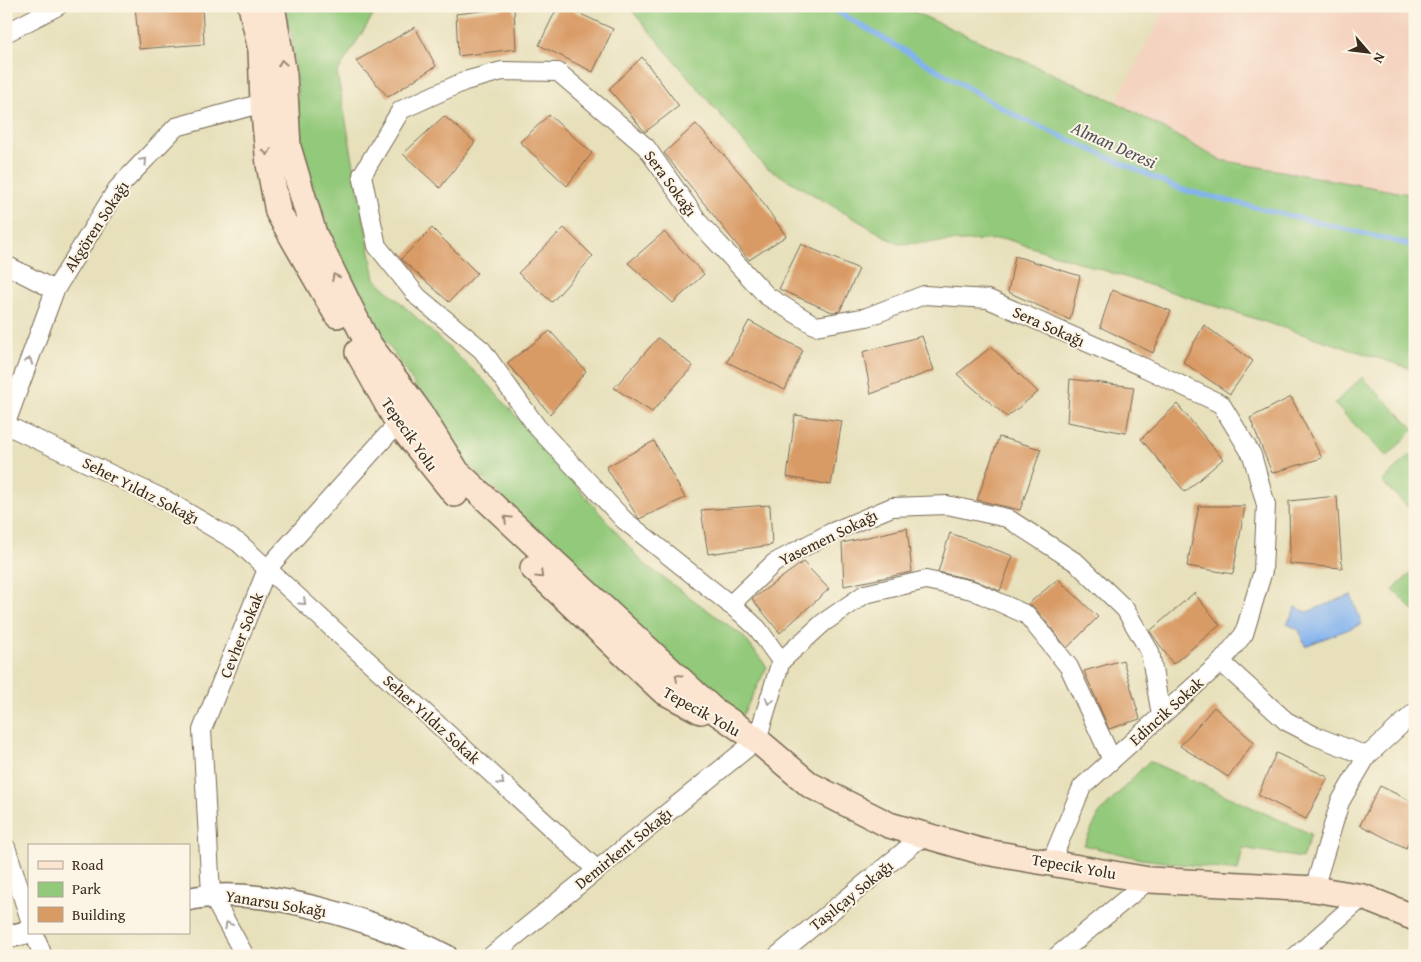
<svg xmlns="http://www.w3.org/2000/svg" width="1421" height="962" font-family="'Gentium Book Plus',serif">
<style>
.built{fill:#f4d3c0}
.green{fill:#93c97a;stroke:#677a4c}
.water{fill:#83b3ee;stroke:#5f6e86}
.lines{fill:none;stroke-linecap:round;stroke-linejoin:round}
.stream{stroke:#83b3ee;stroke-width:5}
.building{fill:#d99b66}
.minor-casing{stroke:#776a55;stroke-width:20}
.tertiary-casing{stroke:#776a55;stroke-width:25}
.secondary-casing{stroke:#776a55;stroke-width:28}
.minor{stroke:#fff;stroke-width:18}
.tertiary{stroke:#fff;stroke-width:22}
.secondary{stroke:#fce5d0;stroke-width:25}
.oneway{stroke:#9c8877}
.oneway2{stroke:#a79f9a}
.labels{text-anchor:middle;stroke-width:4;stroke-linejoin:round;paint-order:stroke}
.street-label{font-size:16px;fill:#3b2a1e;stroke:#fcf5e5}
.water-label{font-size:18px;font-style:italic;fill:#51535c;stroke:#fcf5e5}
</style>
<rect width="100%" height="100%" fill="#fcf5e5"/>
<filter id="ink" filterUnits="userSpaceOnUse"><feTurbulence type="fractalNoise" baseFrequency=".02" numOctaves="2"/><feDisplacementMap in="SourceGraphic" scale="10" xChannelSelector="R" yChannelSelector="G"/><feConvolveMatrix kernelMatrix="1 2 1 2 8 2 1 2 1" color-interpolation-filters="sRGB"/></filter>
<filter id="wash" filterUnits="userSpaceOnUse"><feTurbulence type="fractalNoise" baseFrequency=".0096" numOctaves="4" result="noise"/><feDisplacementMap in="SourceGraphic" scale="20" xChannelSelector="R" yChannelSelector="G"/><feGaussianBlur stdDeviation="1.12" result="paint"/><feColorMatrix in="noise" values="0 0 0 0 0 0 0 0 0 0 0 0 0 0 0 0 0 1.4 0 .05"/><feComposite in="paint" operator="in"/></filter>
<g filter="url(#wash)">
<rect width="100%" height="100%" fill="#e7e0bb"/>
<!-- built -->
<path class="built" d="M 1167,6 L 1402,6 L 1415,39 L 1415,195 L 1220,160 L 1116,102 Z"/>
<!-- green -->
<g class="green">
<path d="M 283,6 L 379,6 L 337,73 L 375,279 L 491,387 L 643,563 L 743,636 L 767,667 L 742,716 L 689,673 L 578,571 L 467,463 L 353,292 L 298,146 L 298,97 L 292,39 Z"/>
<path d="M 628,6 L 905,6 L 912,11 L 1116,102 L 1220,160 L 1415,195 L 1415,370 L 1006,239 L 898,244 L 764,166 Z"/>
<path d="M 1362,377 L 1414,429 L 1387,457 L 1334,404 Z"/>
<path d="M 1410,454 L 1415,459 L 1415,514 L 1382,482 Z"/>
<path d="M 1415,569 L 1415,612 L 1393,590 Z"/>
<path d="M 1149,761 L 1311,834 L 1302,858 L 1243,848 L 1238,871 L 1141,859 L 1084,845 L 1099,814 Z"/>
</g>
<!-- water -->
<path class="water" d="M 1351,595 L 1362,624 L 1305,646 L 1299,630 L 1287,624 L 1296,607 L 1307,612 Z"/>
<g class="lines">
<!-- stream -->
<path class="stream" d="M 828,6 L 1018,117 L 1180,189 L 1415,246"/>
</g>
<g id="blocks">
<!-- building -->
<g class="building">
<path d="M 135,6 L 202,6 L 204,44 L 139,49 Z"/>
<path d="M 558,6 L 563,6 L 613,29 L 593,72 L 539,45 Z"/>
<path d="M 514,7 L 516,49 L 458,56 L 456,14 Z"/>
<path d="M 415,27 L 436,66 L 388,97 L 356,61 Z"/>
<path d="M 642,57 L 679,106 L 645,132 L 609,89 Z"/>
<path d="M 549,115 L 592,153 L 567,186 L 520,142 Z"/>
<path d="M 444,116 L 475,142 L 440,188 L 403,154 Z"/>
<path d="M 696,124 L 749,183 L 786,236 L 749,260 L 664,153 Z"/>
<path d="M 432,228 L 477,273 L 449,302 L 401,259 Z"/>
<path d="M 564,228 L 593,256 L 552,302 L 518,273 Z"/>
<path d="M 664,232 L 704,274 L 673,303 L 628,263 Z"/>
<path d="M 801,244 L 859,269 L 840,311 L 832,312 L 779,289 Z"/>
<path d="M 1015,256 L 1080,276 L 1070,320 L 1008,292 Z"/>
<path d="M 1112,290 L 1171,311 L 1153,353 L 1100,327 Z"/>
<path d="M 749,321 L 803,350 L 785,390 L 727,362 Z"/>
<path d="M 1204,325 L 1253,361 L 1230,394 L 1183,362 Z"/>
<path d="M 550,331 L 586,371 L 550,414 L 507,363 Z"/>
<path d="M 922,336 L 934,370 L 871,394 L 863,352 Z"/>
<path d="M 658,338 L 693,366 L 652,412 L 614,388 Z"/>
<path d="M 991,347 L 1038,392 L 1007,417 L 957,374 Z"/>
<path d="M 1070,379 L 1134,387 L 1126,433 L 1067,422 Z"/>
<path d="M 1291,397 L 1322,458 L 1272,473 L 1250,418 Z"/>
<path d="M 1177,404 L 1223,459 L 1185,492 L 1141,439 Z"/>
<path d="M 795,415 L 842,421 L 831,485 L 787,477 Z"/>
<path d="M 999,437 L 1041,449 L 1020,510 L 977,500 Z"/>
<path d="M 654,441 L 685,498 L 639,519 L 606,467 Z"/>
<path d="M 1337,496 L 1342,568 L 1290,564 L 1289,501 Z"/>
<path d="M 770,505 L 772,545 L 708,554 L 701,510 Z"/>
<path d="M 1199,506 L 1245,506 L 1233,574 L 1187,566 Z"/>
<path d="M 907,528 L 912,572 L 844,586 L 842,543 Z"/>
<path d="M 950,533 L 1013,556 L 1000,591 L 974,580 L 938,572 Z"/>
<path d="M 803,562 L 829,589 L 780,633 L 752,599 Z"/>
<path d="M 1058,579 L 1098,617 L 1067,648 L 1035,608 L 1028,604 Z"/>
<path d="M 1194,593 L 1220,625 L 1173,664 L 1150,631 Z"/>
<path d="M 1123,660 L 1140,719 L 1109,729 L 1084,671 Z"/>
<path d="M 1214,707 L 1254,742 L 1228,777 L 1180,746 Z"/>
<path d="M 1276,753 L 1328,777 L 1306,819 L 1258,795 Z"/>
<path d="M 1380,786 L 1415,803 L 1415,831 L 1406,848 L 1360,825 Z"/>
</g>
</g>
</g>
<g filter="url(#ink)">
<use href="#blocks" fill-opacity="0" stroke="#776a55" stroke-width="1"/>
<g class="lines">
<!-- minor casing -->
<g class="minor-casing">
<g id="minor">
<path d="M 6,33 L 58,6"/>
<path d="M 6,265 L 55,290"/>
<path d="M 6,423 L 55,290 L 117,189 L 176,127 L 263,103"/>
<path d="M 6,425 L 166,500 L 239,543 L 596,869"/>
<path d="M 730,605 L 774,563 L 830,533 L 892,507 L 947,505 L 1007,518 L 1077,563 L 1125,609 L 1150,652 L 1161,715"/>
<path d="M 781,661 L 758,629 L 742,614 L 624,520 L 537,427 L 482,350 L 418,297 L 377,246 L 362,175 L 401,110 L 465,81 L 502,71 L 558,72 L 646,147 L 701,225 L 767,296 L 816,326 L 867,317 L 924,295 L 988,299 L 1143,367 L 1221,404 L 1252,455 L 1266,505 L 1263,571 L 1244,634 L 1221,662 L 1082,787 L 1051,862"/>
<path d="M 781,661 L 823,623 L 865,594 L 926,580 L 972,590 L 1027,615 L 1069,667 L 1112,760"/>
<path d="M 1221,662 L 1286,721 L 1315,736 L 1367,756"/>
<path d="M 6,847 L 29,917"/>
<path d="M 1314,889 L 1340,802 L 1367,756 L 1415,712"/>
<path d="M 34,933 L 43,956"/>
<path d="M 245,956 L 211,894 L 202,730 L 267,569 L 398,423"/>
<path d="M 491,956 L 757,740 L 781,661"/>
<path d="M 777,956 L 925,834"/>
<path d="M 1057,956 L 1149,880"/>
<path d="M 1296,956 L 1363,897"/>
</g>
</g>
<!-- tertiary casing -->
<g class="tertiary-casing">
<g id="tertiary">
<path d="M 189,899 C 261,883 382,922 446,956"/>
<path d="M 6,937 L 29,932"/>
</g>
</g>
<!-- secondary casing -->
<g class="secondary-casing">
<g id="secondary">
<path d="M 251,6 L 261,50 L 263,103 L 269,164 L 278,212 L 337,315"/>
<path d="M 272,6 L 284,75 L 288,147 L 314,234 L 367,342 L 416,407 L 457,472 L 712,709 L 757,740 L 810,785 L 889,825 L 980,851 L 1149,880 L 1314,889 L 1363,897 L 1415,918"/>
<path d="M 358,352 L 398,423 L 455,494"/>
<path d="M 533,568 L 663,691 L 701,711"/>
</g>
</g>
<!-- minor -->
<use href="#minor" class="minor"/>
<!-- tertiary -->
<use href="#tertiary" class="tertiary"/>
<!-- secondary -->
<use href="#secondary" class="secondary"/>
</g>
<!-- one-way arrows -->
<defs><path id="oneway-chevron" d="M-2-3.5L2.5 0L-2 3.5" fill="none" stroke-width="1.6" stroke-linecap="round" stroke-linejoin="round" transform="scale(1.25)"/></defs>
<g class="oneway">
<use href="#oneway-chevron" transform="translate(282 63) rotate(-100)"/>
<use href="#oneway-chevron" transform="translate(267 152) rotate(84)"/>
<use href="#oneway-chevron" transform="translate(335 277) rotate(-116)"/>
<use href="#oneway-chevron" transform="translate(507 519) rotate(-137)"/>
<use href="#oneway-chevron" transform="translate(540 575) rotate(43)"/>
<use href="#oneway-chevron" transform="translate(678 677) rotate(-138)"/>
</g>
<g class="oneway2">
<use href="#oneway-chevron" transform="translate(144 161) rotate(-47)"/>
<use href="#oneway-chevron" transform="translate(29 361) rotate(-70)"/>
<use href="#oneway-chevron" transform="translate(303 602) rotate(42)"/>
<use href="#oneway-chevron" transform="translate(769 701) rotate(108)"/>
<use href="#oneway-chevron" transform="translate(501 782) rotate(42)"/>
<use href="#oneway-chevron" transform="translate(228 925) rotate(-119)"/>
</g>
</g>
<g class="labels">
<!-- street labels -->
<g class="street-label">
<text transform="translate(671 183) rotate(54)" y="6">Sera Sokağı</text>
<text transform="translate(96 226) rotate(-57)" y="6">Akgören Sokağı</text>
<text transform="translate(1049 326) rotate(24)" y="6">Sera Sokağı</text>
<text transform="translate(410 434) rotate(55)" y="6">Tepecik Yolu</text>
<text transform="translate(141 490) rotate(27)" y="6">Seher Yıldız Sokağı</text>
<text transform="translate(828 537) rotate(-26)" y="6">Yasemen Sokağı</text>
<text transform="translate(241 635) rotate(-68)" y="6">Cevher Sokak</text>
<text transform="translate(702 711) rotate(29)" y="6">Tepecik Yolu</text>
<text transform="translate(1166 711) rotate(-42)" y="6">Edincik Sokak</text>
<text transform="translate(432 719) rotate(42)" y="6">Seher Yıldız Sokak</text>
<text transform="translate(623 848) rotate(-39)" y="6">Demirkent Sokağı</text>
<text transform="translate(1074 866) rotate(10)" y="6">Tepecik Yolu</text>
<text transform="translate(851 895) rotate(-39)" y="6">Taşılçay Sokağı</text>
<text transform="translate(276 903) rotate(9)" y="6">Yanarsu Sokağı</text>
</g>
<!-- water labels -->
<g class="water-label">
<text transform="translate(1114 145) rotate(24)" y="6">Alman Deresi</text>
</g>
</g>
<!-- margin -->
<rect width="1421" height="962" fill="none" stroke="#fcf5e5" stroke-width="25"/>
<!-- legend -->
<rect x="28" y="844" width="162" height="90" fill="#fcf5e5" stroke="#afa495"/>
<rect x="38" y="861" width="25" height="8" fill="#fce5d0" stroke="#afa495"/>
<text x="72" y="870" font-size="15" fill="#3b2a1e">Road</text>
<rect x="38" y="882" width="25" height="15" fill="#93c97a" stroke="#afa495"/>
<text x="72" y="894" font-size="15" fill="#3b2a1e">Park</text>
<rect x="38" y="907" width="25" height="15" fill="#d99b66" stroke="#afa495"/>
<text x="72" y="920" font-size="15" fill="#3b2a1e">Building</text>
<!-- north arrow -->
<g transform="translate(1368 52) rotate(118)" stroke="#fcf5e5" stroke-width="4" paint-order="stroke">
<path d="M0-4L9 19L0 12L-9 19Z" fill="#3b2a1e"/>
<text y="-8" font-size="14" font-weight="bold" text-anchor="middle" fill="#3b2a1e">N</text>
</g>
</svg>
